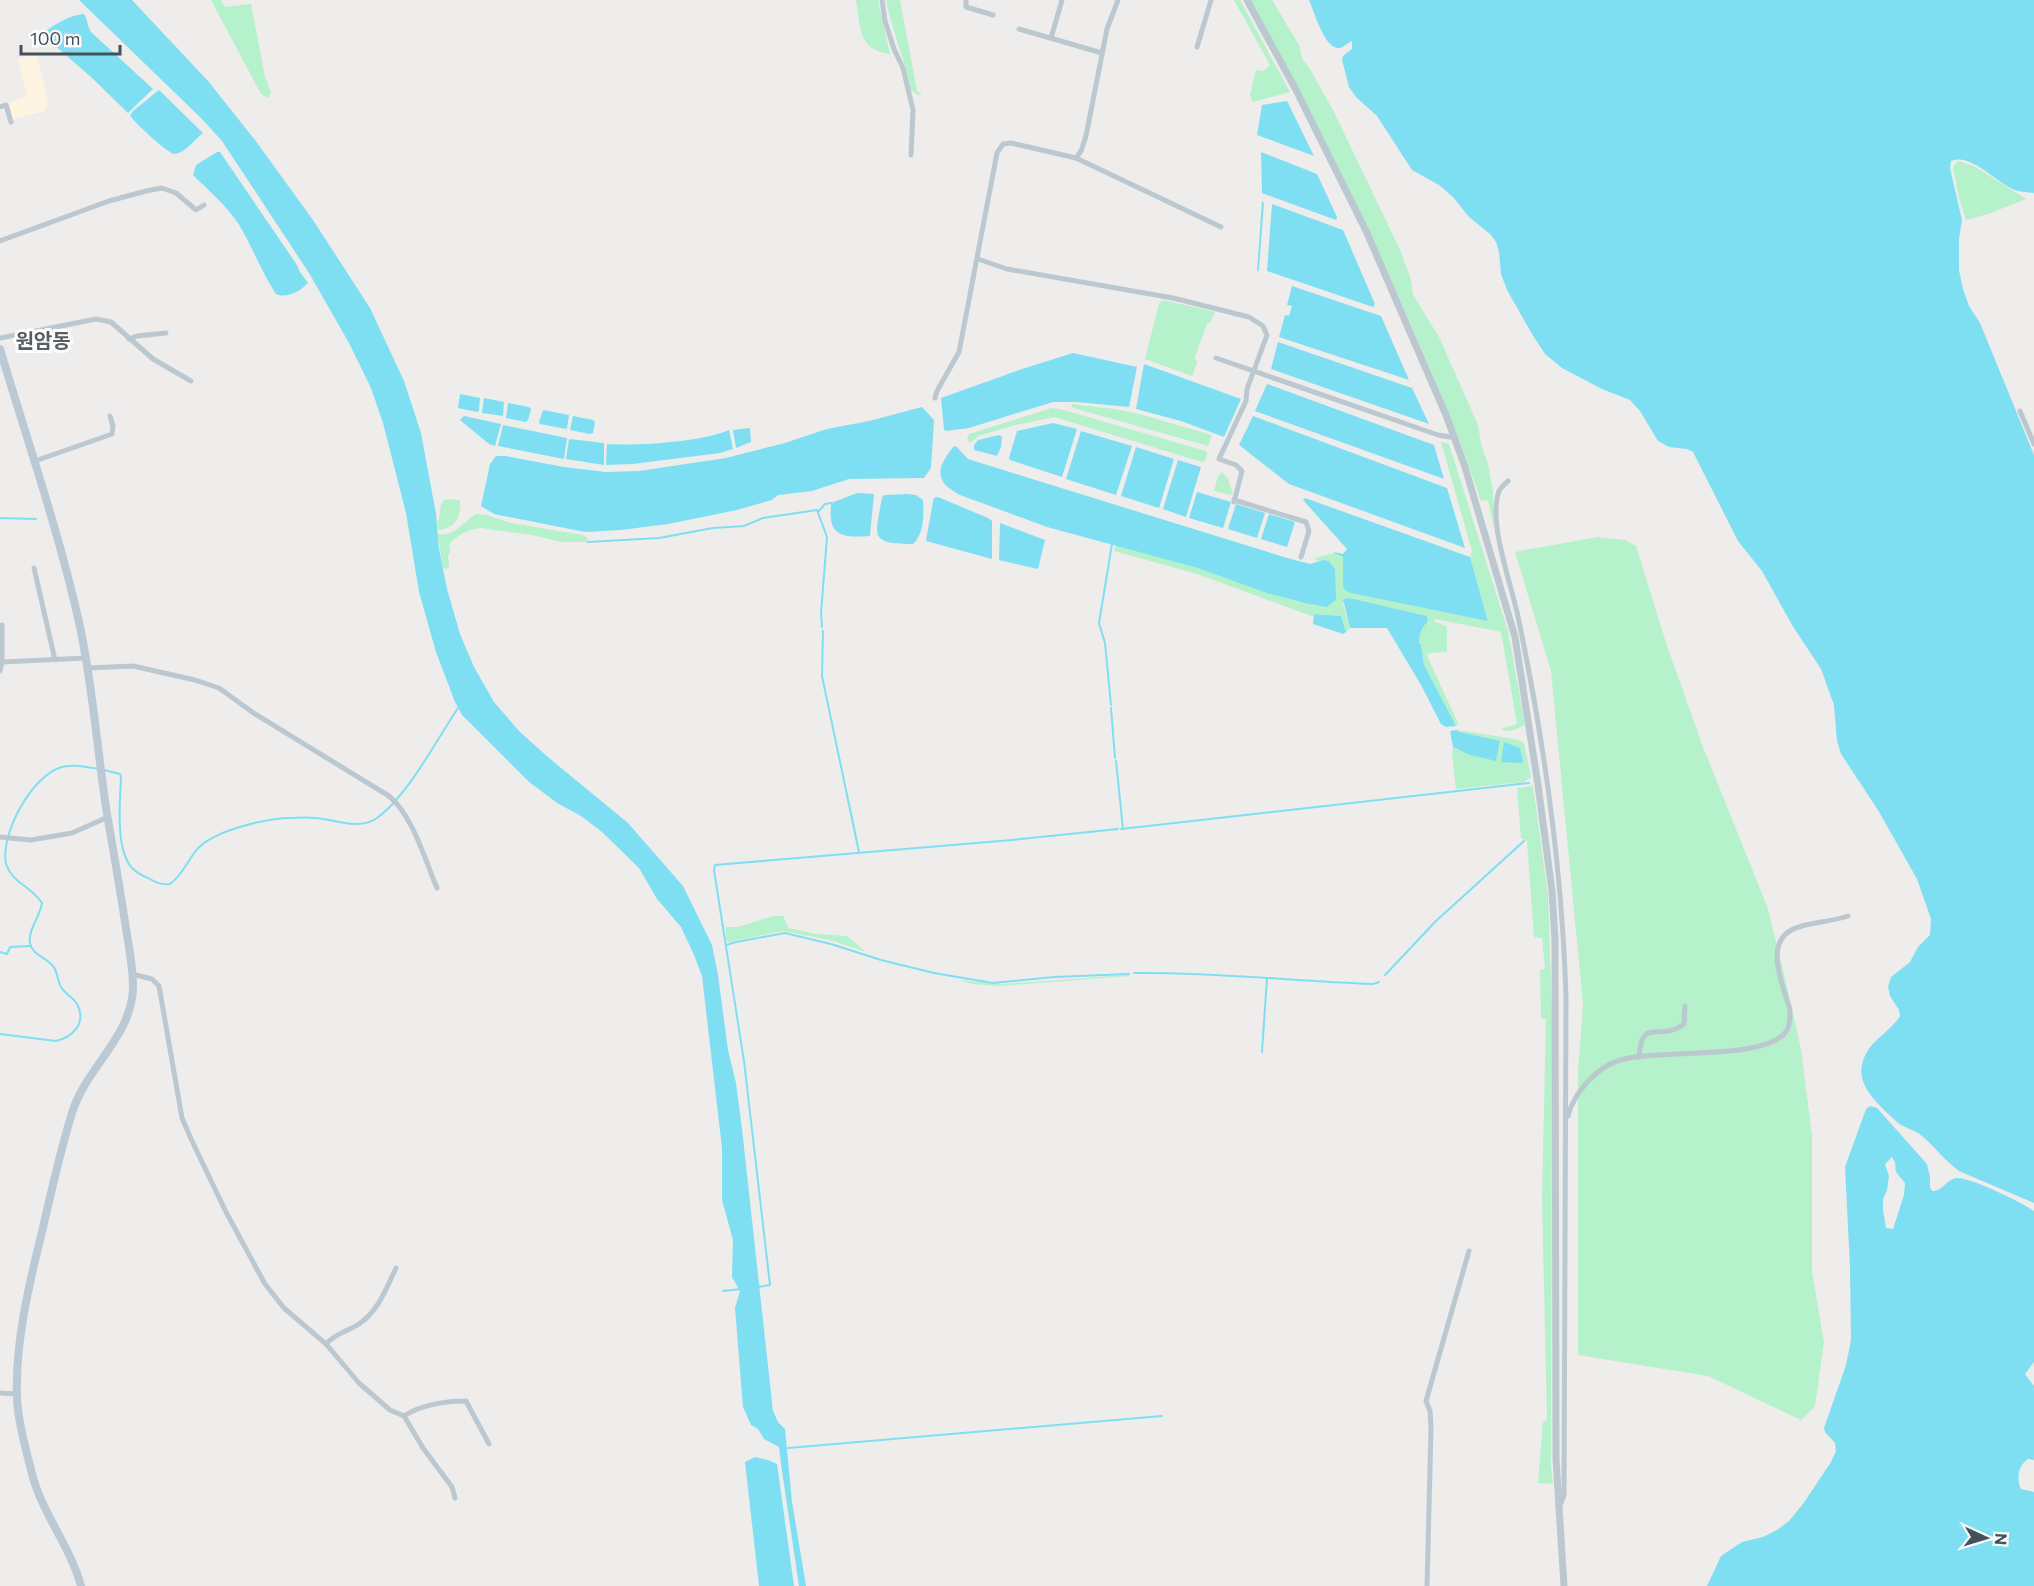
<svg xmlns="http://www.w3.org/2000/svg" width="2034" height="1586" font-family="Commissioner,'Noto Sans KR',sans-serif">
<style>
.commercial{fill:#fdf4e2}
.green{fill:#b5f1ca}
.water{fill:#7fdff2;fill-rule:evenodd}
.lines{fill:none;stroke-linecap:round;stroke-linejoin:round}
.stream{stroke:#7fdff2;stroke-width:2}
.minor{stroke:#bbc8d0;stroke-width:5}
.tertiary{stroke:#bbc8d0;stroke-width:7}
.secondary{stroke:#bbc9d5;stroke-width:8}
.labels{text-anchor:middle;stroke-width:6;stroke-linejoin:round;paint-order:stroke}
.quarter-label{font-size:20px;font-weight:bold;fill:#585d62;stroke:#fff}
</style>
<rect width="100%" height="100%" fill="#efecec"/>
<!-- commercial -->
<path class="commercial" d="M 37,54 L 48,104 L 44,111 L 13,119 L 9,103 L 27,96 L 18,58 Z"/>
<!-- green -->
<g class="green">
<path d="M 211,0 L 221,0 L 225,7 L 251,4 L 265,77 L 271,92 L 268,98 L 261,94 Z"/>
<path d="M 856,0 L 878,0 L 890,54 C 857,49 861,28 856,0 Z"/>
<path d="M 886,0 L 900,0 L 917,91 L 922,94 L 918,95 L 911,90 C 905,59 892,31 886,0 Z"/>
<path d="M 1234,0 L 1240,0 L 1290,92 L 1253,102 L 1250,95 L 1256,70 L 1263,71 L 1270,65 Z"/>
<path d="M 1250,0 L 1272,0 L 1299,45 L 1302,58 L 1310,69 L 1334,112 L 1400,250 L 1411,280 L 1413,295 L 1439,337 L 1478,425 L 1482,448 L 1488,464 L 1493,492 L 1494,529 L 1488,500 L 1481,501 C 1458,433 1430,367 1401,302 C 1355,199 1305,98 1250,0 Z"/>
<path d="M 1958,161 L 1974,166 L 2026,199 L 1988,214 L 1966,220 L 1959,198 L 1953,167 Z"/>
<path d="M 1163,300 L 1215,312 L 1210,323 L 1207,324 L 1195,357 L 1197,363 L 1192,376 L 1145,359 L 1159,304 Z"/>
<path d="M 1071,404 L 1115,409 L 1139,414 L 1212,435 L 1208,446 L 1077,409 L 1072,407 Z"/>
<path d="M 1052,408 L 1060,409 L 1206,451 L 1207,454 L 1205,461 L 1202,462 L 1054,417 L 1016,425 L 978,436 L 971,443 L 967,440 L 969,434 Z"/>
<path d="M 1441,442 L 1449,444 L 1508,631 L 1525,725 C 1517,729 1509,733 1501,729 L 1517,724 L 1501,632 L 1435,619 L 1434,621 L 1447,627 L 1447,652 L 1428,653 L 1427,656 L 1458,723 L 1456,726 L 1424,665 L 1421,645 L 1419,645 C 1419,634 1421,629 1428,621 L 1427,616 L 1346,598 L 1343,604 L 1350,628 L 1346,632 L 1341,616 L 1314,614 L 1314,617 L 1197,574 L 1114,551 L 1116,545 C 1144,553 1173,560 1202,569 C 1240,582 1277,598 1318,606 L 1323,560 L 1317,561 L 1315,558 L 1334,553 L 1343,557 L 1343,586 L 1488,620 L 1470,557 L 1472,551 Z"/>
<path d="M 1222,472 L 1228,479 L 1233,493 L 1230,495 L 1214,491 L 1218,476 Z"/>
<path d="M 453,499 L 460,501 C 461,518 455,528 438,530 L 437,522 L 439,520 L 441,504 L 444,500 Z"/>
<path d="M 476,514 L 487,515 L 511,523 L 583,535 L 587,538 L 588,542 L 561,542 L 532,535 L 481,528 C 468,529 458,535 449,544 L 450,552 L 448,556 L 449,566 L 447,569 L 443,568 L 438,534 C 455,537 463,522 476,514 Z"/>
<path d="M 1598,537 L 1625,540 L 1636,546 L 1666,643 L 1703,747 L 1767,906 L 1783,970 L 1801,1049 L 1812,1136 L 1812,1272 L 1824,1342 L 1815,1406 L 1801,1420 L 1708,1376 L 1578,1355 L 1578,1073 L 1583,1004 L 1551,671 L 1515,552 Z"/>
<path d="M 1457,730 L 1515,739 L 1524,743 L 1531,777 L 1524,782 L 1456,789 L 1452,755 L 1453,747 L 1459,750 L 1459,732 Z"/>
<path d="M 1533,786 L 1548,895 L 1552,1016 L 1551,1465 L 1553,1484 L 1538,1483 L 1543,1422 L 1547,1420 L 1542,1198 L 1546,1019 L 1541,1018 L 1540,970 L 1545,969 L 1542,938 L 1534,937 L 1527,841 L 1521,838 L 1517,788 Z"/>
<path d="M 773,916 L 783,916 L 789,928 L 816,934 L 847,936 L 866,952 L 830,940 L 783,931 L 728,942 L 726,938 L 726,927 L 738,927 Z"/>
<path d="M 1129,975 L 1130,976 L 999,986 L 972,984 L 959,980 L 1001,984 Z"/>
</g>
<!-- water -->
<g class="water">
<path d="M 79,0 L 132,0 L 208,81 L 255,140 L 313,220 L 370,308 L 404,381 L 421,433 L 436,514 L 439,548 L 447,589 L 460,634 L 474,667 L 494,702 L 519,731 L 549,758 L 628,823 L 683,886 L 712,945 L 718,975 L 728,1050 L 736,1083 L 742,1129 L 773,1411 L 778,1422 L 785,1429 L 792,1502 L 806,1586 L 799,1586 L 781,1464 L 779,1447 L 764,1439 L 758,1429 L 751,1425 L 743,1407 L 735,1308 L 740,1291 L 732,1277 L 733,1240 L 722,1200 L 722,1148 L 702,976 L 694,955 L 681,927 L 657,899 L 639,868 L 602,832 L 581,816 L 557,803 L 528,781 L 462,715 L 455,702 L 436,652 L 419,592 L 406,513 L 383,423 L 371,388 L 349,343 L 309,273 L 222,141 L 201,118 Z"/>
<path d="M 1309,0 L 2034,0 L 2034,193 C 2028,192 2020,192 2015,190 C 1997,183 1970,152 1951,161 L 1950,168 L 1962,220 L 1959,239 L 1959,270 L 1963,289 L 1969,306 L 1980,323 L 2034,455 L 2034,1203 L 1959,1171 C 1945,1161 1935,1147 1922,1136 C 1915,1130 1905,1128 1898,1123 C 1893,1119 1889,1114 1884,1110 C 1870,1096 1855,1079 1864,1058 C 1871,1040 1890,1032 1900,1016 L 1899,1010 L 1890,996 L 1888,987 L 1891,977 L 1910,962 L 1918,947 L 1930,935 L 1931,919 L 1917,879 L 1878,810 L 1841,754 L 1837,741 L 1834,705 L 1821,669 L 1792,625 L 1762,571 L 1738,541 L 1693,452 L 1687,449 L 1669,447 L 1658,441 L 1640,411 L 1630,400 L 1602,389 L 1562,368 L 1545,354 L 1532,334 L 1507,290 L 1501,274 L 1499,252 L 1496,242 L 1490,234 L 1469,217 L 1453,197 L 1439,185 L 1412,170 L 1377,116 L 1356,97 L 1349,87 L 1342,60 L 1343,56 L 1352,49 L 1352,41 C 1349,42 1344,47 1340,48 C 1325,51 1314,11 1309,0 Z"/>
<path d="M 84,14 C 88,20 87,26 91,32 L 153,89 L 128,113 L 91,77 L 45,37 L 44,32 C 56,24 70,15 84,14 Z"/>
<path d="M 159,90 L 203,133 C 195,139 185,153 175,154 C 167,154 136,123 130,116 L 133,111 Z"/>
<path d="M 1287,101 L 1314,156 L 1257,135 L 1262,105 Z"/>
<path d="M 217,152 L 220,152 L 297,265 L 300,272 L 308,283 C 301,291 286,299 276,294 C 261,271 252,246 238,223 C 225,204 209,191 193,175 L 196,165 Z"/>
<path d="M 1261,152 L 1317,174 L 1337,217 L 1336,220 L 1262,193 Z"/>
<path d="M 1262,201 L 1264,203 L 1259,270 L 1257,272 Z"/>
<path d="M 1272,204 L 1343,230 L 1375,304 L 1373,307 L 1267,271 Z"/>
<path d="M 1292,286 L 1381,316 L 1409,380 L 1279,337 L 1285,315 L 1289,316 L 1292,306 L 1287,305 Z"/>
<path d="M 1278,342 L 1412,388 L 1429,424 L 1271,369 Z"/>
<path d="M 1073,353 L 1137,367 L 1129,407 L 1076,402 L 1053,402 L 969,428 L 946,431 L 944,430 L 941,398 L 1022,369 Z"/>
<path d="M 1144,364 L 1241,399 L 1224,437 L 1181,421 L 1136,409 Z"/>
<path d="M 1267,384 L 1434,445 L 1444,479 L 1255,411 Z"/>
<path d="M 460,394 L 480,398 L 479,411 L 477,412 L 458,408 Z"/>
<path d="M 484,398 L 504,402 L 503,416 L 482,413 Z"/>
<path d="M 508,403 L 529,407 L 531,409 L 528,420 L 526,422 L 506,418 Z"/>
<path d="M 922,407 L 934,420 L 931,468 L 924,478 L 849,479 L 812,491 L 778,495 L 772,500 L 737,510 L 668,524 L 621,530 L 586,532 L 575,530 L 494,514 L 481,506 L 490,464 L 496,456 L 506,456 L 564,467 L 606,472 L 639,471 L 726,458 L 785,443 L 827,429 L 869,421 Z"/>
<path d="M 543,410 L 569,415 L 567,428 L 566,429 L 540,424 L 539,422 Z"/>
<path d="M 464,416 L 501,424 L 495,446 L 489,444 L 460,420 Z"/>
<path d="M 573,416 L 593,420 L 595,422 L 593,433 L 590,434 L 570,430 Z"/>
<path d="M 1253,416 L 1447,488 L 1465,548 L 1289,484 L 1239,445 Z"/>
<path d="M 1053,423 L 1077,429 L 1062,477 L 1010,460 L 1009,458 L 1017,431 Z"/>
<path d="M 503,425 L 567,438 L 564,459 L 498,446 Z"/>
<path d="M 750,428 L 751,442 L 736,448 L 733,430 Z"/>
<path d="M 729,430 L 733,449 L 720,453 L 633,464 L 606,465 L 607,444 C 637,446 702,442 729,430 Z"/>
<path d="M 1081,431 L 1132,446 L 1116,495 L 1066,479 Z"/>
<path d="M 999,435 L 1002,437 L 1001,447 L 997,456 L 974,450 L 974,445 L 978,440 Z"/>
<path d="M 569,439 L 604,443 L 604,465 L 566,459 Z"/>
<path d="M 956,446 L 968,459 L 1287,558 L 1310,564 L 1323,560 L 1329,561 L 1335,569 L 1336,600 L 1327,607 L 1308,604 L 1267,593 L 1198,568 L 1047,527 L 960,495 C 934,481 936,469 953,447 Z"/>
<path d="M 1136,447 L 1174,459 L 1159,508 L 1121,496 Z"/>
<path d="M 1178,460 L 1201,467 L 1186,517 L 1163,509 Z"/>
<path d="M 1197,492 L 1231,502 L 1223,528 L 1189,518 Z"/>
<path d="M 857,493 L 874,494 L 870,536 C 854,537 832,539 831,518 C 830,513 831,508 831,503 Z"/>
<path d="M 907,494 L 916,495 L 923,500 C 924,514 924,535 913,544 C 867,544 876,535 882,497 L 885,495 Z"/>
<path d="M 938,497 L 988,518 L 992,521 L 992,559 L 926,541 L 933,501 L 934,498 Z"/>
<path d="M 1305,498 L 1470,557 L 1488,621 L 1351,593 L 1345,590 L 1343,586 L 1343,557 L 1334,553 L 1334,552 L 1343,554 L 1347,549 L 1303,500 Z"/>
<path d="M 1236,504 L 1265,513 L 1257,538 L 1228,529 Z"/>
<path d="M 1269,514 L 1295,522 L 1287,547 L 1261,539 Z"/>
<path d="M 1000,523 L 1045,540 L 1038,569 L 999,560 Z"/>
<path d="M 1349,598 L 1427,616 L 1428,621 C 1421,629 1419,634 1419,644 L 1421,644 L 1424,665 L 1456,726 L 1446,727 L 1441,724 L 1421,685 L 1387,628 L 1350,628 L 1343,599 Z"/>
<path d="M 1314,614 L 1341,616 L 1346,632 L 1343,634 L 1313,624 Z"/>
<path d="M 1457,730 L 1459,732 L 1500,741 L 1496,761 L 1470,755 L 1453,747 L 1450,731 Z"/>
<path d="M 1504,742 L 1520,748 L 1523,761 L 1521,763 L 1501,762 Z"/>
<path d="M 1870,1106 L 1877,1108 L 1927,1164 L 1930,1177 L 1930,1187 L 1932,1191 C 1943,1191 1946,1180 1956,1178 C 1968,1176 2024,1203 2034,1211 L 2034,1362 L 2025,1374 L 2034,1386 L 2034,1460 L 2028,1459 C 2018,1466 2016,1479 2021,1489 L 2034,1492 L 2034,1586 L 1707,1586 L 1721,1556 L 1742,1542 L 1763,1537 L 1777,1530 L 1789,1521 L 1803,1504 L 1831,1462 L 1836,1451 L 1835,1443 L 1825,1432 L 1824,1428 L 1846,1365 L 1851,1340 L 1850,1268 L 1845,1167 L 1866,1109 ZM 1892,1157 L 1895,1162 L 1896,1172 L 1905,1183 L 1904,1195 L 1893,1229 L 1886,1228 L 1883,1210 L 1883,1199 L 1887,1190 L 1889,1176 L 1885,1164 Z"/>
<path d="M 755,1457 L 768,1460 L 777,1464 L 794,1586 L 759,1586 L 745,1462 Z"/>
</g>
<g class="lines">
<!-- stream -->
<g class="stream">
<path d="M 818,512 L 825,504 L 831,503"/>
<path d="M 0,518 L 36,519"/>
<path d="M 588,542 L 659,538 L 713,528 L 744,526 L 763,518 L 817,510 L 827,537 L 821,613 L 822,627"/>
<path d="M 823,631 L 822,676 L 859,852"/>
<path d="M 1111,705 L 1105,643 L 1099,623 L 1112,544"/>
<path d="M 1111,708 L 1115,758"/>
<path d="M 1116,761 L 1123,829"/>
<path d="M 104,770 L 120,774 L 121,777 C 120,801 115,849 132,868 C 136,872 143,876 148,878 C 155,882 161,885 170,884 C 182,875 186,864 195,852 C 202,842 214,837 225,832 C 244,825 267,819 288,818 C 296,818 306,817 315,818 C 335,819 359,831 377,818 C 407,797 437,739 458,708"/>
<path d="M 1121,829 L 1529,783"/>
<path d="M 726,945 L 736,942 L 785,933 L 831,944 L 881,960 L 934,973 L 993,983 L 1054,977 L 1129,974"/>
<path d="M 0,952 L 7,954 L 10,947 L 31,946"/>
<path d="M 1134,973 C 1214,972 1293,981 1373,984 L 1379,982"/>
<path d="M 1385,975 L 1436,921 L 1524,841"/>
<path d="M 0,1034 L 56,1041 C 73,1037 87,1023 77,1004 C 74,998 65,994 61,987 C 57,980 58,972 53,966 C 46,957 32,955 30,943 C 28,929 40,917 42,903 C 30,885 13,884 6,864 C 0,834 32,775 62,767 C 75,764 87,767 99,769"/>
<path d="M 1262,1052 L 1267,978"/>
<path d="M 758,1287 L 770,1285 L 744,1061 L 714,870 L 715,865 L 1012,840 L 1118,829"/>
<path d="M 723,1291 L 741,1289"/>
<path d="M 788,1448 L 1162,1416"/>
</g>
<!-- minor -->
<g class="minor">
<path d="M 882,0 L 885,21 L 894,49 L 903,68 L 913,110 L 911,155"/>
<path d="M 966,0 L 966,7 L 993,15"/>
<path d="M 1019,29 L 1102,53"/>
<path d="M 1051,38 L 1062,0"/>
<path d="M 1197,47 L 1211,0"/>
<path d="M 0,107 L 6,105 L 11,122"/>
<path d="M 1076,158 L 1221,227"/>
<path d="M 0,241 L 109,201 L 146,191 L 162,188 L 176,193 L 196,210 L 204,205"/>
<path d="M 978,259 L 1007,269 L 1173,298 L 1249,317 L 1263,326 L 1267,335 L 1247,389 L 1246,401 L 1219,459 L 1236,465 L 1242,471 L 1234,502"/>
<path d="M 0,338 L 96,319 L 111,322 L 153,359 L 191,381"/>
<path d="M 129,339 L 137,336 L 166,333"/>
<path d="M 1216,358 L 1438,435 L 1456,438"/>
<path d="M 935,398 L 937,391 L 959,352 L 997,153 L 1003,144 L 1011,143 L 1076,158 L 1081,151 L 1086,136 L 1107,29 L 1118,0"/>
<path d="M 2020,411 L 2034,444"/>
<path d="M 35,461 L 112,434 L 113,426 L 110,416"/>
<path d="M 1508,481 C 1505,484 1501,487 1499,491 C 1488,521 1510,581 1517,612 C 1544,739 1562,867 1566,997 L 1564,1495 L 1560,1506"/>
<path d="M 1234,500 L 1306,522 L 1309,531 L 1301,557"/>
<path d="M 34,568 L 55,660"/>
<path d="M 2,662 L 86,658"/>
<path d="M 88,668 L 133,666 L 195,680 L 219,688 L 255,714 L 389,796 C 413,816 425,860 437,888"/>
<path d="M 0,671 L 2,662 L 2,625"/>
<path d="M 0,837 L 31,840 L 72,833 L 108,817"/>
<path d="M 132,974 L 152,979 L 159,986 L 182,1118 L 192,1141 L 226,1212 L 265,1284 L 284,1308 L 326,1344 L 359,1383 L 390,1410 L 404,1416 L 423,1448 L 452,1487 L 455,1498"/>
<path d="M 1639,1057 C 1642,1015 1659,1043 1684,1024 L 1685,1006"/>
<path d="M 1568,1116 C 1574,1092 1597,1067 1620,1060 C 1657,1049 1758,1060 1783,1035 C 1790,1029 1790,1019 1790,1010 C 1782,981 1760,936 1802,926 C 1818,922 1833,921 1848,916"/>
<path d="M 326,1344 C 334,1334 348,1331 359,1324 C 379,1310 386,1289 396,1268"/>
<path d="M 0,1393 L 17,1394"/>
<path d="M 404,1416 C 420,1405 446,1401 466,1401 L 489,1444"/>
<path d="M 1427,1586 L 1431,1429 L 1430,1411 L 1426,1401 L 1469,1251"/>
</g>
<!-- tertiary -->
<path class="tertiary" d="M 1247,0 L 1296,90 L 1367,233 L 1446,415 L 1465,467 L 1515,637 L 1538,785 L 1552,891 L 1555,940 L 1556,1459 L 1564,1586"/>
<!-- secondary -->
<path class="secondary" d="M 0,349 C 27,440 58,529 79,622 C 93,685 97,750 107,814 C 114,854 121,895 127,935 C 130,952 133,969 133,987 C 132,1037 86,1067 72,1113 C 60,1152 51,1192 42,1232 C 29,1284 15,1343 17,1397 C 18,1423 26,1449 32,1474 C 42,1513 70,1546 81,1586"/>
</g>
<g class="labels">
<!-- quarter labels -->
<g class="quarter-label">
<text x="43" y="348">원암동</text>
</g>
</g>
<!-- north arrow -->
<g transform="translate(1986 1538) rotate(94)" stroke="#ffffff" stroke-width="4.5" paint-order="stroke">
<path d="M0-4.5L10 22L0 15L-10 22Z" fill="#43515b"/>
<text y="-9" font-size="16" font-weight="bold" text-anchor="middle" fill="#43515b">N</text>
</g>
<!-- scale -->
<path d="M21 45v9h99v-9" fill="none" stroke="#43515b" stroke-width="3"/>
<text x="30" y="45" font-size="18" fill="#43515b" stroke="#ffffff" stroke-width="4.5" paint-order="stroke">100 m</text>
</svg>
